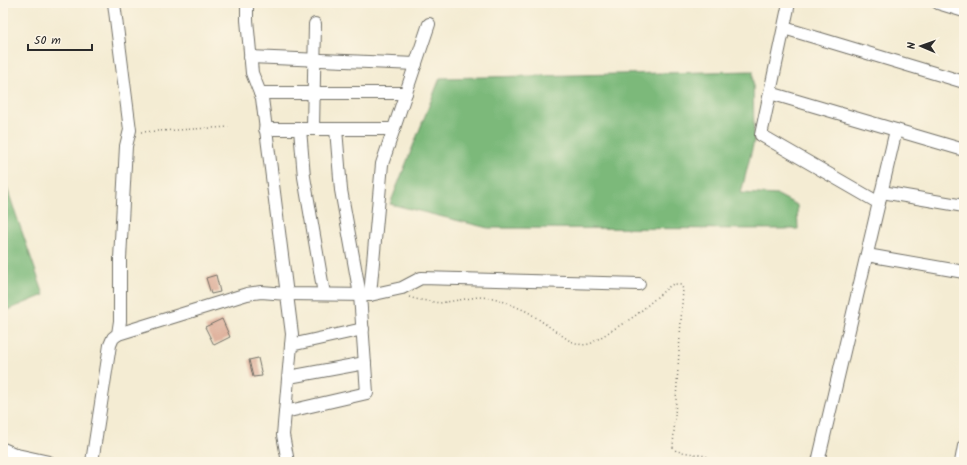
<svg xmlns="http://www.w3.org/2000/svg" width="967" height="465" font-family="Kalam,sans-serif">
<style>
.forest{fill:#7bb97a;stroke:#537252}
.building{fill:#dcaa95}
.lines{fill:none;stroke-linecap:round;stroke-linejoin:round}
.minor-casing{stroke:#716f66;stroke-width:14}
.path{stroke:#716f66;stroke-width:1.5;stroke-dasharray:1 3;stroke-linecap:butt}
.minor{stroke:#fff;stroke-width:12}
</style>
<rect width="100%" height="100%" fill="#fcf5e5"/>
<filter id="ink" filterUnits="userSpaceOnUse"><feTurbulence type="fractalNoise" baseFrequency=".025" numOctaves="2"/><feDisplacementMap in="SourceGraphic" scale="8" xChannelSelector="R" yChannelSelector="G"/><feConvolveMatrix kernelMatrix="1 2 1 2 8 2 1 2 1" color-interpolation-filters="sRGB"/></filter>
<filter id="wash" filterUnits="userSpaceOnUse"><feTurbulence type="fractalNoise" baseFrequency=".012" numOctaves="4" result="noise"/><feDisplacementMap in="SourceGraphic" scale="16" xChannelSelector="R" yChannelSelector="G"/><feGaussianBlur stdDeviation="0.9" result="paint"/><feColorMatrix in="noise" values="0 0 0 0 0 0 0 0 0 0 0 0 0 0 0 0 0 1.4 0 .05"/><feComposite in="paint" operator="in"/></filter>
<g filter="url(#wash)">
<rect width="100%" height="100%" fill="#f4ecd3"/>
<!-- forest -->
<g class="forest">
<path d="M 753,71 L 754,141 L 741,193 L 778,195 L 797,205 L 798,229 L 488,228 L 390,204 L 440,78 Z"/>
<path d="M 3,177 L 44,295 L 3,312 Z"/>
</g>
<g id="blocks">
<!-- building -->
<g class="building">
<path d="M 216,275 L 220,292 L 211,294 L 206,278 Z"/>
<path d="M 222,319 L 230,337 L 214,345 L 205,327 Z"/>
<path d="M 258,358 L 262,376 L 253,377 L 249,360 Z"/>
</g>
</g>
</g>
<g filter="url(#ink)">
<use href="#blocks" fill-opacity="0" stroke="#716f66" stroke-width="1"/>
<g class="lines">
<!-- minor casing -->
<g class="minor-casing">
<g id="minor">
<path d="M 247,3 L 247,20 L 252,73 L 262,98 L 292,334 L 283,435 L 288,462"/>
<path d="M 789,3 L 761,135 L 879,203"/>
<path d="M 938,3 L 964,11"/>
<path d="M 784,28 L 964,82"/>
<path d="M 250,57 L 416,64"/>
<path d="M 260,93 L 406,93"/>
<path d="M 770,93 L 964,150"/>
<path d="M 265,129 L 394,129"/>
<path d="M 300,129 L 304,177 L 324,294"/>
<path d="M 313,129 L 315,24"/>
<path d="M 882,192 L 964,206"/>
<path d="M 867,255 L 964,272"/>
<path d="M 370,295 L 382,164 L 429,24"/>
<path d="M 118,334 L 247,294 L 261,292 L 287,294 L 370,295 L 402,288 L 421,278 L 639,284"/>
<path d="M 291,345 L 363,329"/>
<path d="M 289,377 L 365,363"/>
<path d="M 285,412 L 367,393 L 360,295 L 341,190 L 336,129"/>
<path d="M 3,449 L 17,455 L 49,462"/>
<path d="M 92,462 L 110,345 L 113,338 L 118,334 L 120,321 L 120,259 L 126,146 L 130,130 L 114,3"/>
<path d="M 818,462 L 896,130"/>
<path d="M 961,462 L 964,446"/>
</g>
</g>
<!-- path -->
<g class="path">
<path d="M 141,132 L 229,127"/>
<path d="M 409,297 L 415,299 L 440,303 L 478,297 L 494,298 L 510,304 L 528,312 L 570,341 L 582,345 L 590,344 L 635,316 L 671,285 L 675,284 L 681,285 L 683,289 L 673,447 L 676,451 L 706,456 L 713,462"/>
</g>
<!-- minor -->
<use href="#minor" class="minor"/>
</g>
</g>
<!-- margin -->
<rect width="967" height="465" fill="none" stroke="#fcf5e5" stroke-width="16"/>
<!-- north arrow -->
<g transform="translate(921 46) rotate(272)" stroke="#fcf5e5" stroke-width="3" paint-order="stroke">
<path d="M0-3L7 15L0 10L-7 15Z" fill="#2b2b2b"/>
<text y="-6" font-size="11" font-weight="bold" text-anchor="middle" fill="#2b2b2b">N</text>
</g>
<!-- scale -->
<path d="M28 44v6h64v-6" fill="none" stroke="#2b2b2b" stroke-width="2"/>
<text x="34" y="44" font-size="12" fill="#2b2b2b" stroke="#fcf5e5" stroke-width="3" paint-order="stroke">50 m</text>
</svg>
